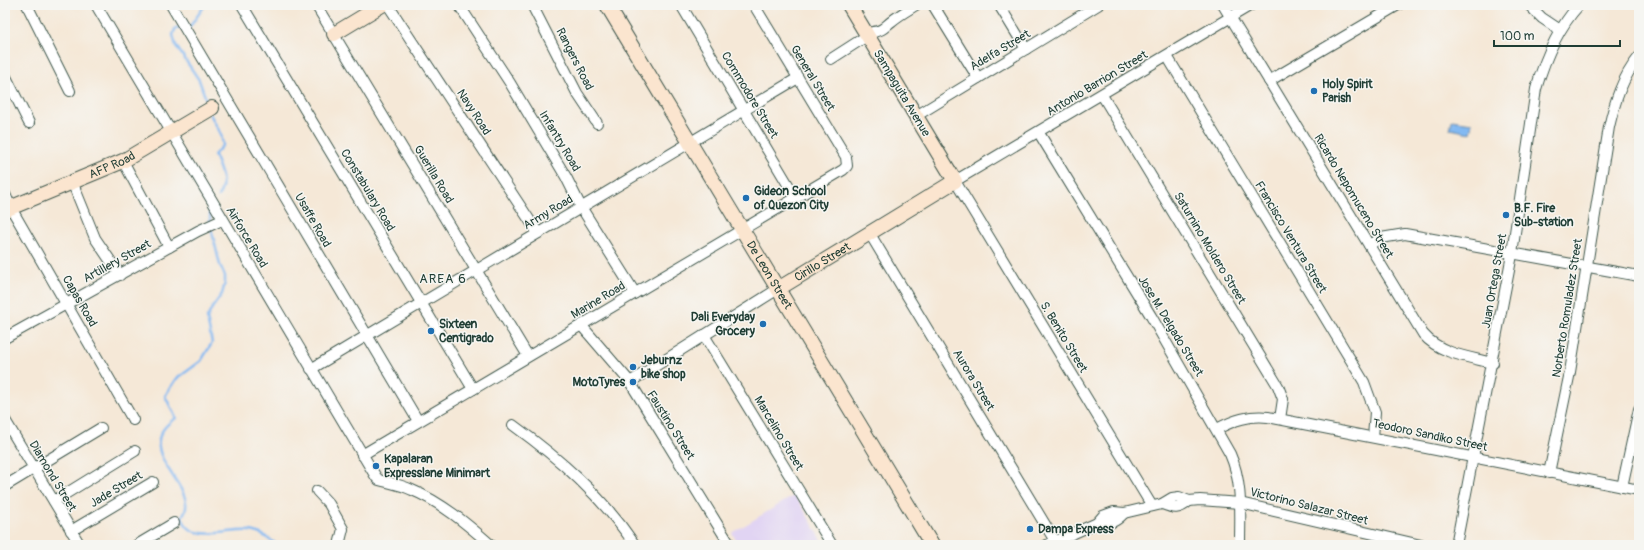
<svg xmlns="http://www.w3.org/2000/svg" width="1644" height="550" font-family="Pangolin,sans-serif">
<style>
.built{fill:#e1d4f3}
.water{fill:#83b9f2;stroke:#517b93}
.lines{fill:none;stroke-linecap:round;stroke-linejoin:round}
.stream{stroke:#83b9f2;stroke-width:2.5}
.street-casing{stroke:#3f574c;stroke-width:12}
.secondary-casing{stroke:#3f574c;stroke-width:16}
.street{stroke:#fff;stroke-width:10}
.secondary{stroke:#fbe5cf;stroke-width:14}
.poi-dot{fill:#1f6fb2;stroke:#f6f6f2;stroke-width:1.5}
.labels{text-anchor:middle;stroke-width:3;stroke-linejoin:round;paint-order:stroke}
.street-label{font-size:12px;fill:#1f3d34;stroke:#f6f6f2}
.poi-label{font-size:12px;font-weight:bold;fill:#1f3d34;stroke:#f6f6f2;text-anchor:start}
.neighbourhood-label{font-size:13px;letter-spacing:1px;fill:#1f3d34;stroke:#f6f6f2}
</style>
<rect width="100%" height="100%" fill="#f6f6f2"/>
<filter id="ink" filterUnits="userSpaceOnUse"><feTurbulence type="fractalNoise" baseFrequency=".025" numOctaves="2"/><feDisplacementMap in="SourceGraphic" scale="8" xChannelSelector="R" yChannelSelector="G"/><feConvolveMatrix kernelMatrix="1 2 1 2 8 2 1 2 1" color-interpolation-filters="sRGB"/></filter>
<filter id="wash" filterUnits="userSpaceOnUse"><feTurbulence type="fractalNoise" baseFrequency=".012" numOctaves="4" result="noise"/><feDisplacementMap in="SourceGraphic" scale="16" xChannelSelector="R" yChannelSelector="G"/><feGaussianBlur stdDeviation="0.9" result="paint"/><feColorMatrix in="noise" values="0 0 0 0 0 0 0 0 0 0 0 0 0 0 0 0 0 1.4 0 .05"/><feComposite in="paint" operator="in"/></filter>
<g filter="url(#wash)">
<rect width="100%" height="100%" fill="#f5e8d7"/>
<!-- built -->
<path class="built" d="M 795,495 L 825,545 L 739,545 L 732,533 Z"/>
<!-- water -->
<path class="water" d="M 1452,120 L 1472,123 L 1470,133 L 1450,129 Z"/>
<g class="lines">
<!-- stream -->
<g class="stream">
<path d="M 182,28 L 175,29 L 173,35 L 176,46 L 199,80 L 208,105"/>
<path d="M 187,28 L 189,28 L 205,5"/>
<path d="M 210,114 L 221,134 L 223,145 L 214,155 C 219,167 228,184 218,196"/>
<path d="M 210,209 L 210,221"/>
<path d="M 211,228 L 220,265 L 225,276 L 225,283 L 222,294 L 212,308 L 207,318 L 212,343 L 201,361 L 175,380 L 165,396 L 176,418 C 125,450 205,490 182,516 C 189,546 230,528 250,531 C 260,532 269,538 277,545"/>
</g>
</g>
</g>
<g filter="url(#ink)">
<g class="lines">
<!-- street casing -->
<g class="street-casing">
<g id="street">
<path d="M 27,5 L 70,91"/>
<path d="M 96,5 L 376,477 L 379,480 C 390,483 402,485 412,490 C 441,502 467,524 491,545"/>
<path d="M 171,5 L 418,421"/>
<path d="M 242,5 L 473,389"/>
<path d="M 316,5 L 528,356"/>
<path d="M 388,5 L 538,233"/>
<path d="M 459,5 L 510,83 L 566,177 L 581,207 L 635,293"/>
<path d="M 532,5 L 577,93 L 597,123"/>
<path d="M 681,5 L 796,198"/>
<path d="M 933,5 L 978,78"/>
<path d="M 999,5 L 1026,49"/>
<path d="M 1223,5 L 1423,334 C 1440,354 1469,357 1493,363"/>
<path d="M 1529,5 L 1542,18 L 1560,30"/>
<path d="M 1167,56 L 1364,382 L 1375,412 L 1373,437"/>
<path d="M 831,59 L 873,32 C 883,31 885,26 892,21 C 899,15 908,10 916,5"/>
<path d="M 5,75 L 29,123"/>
<path d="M 1269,81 L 1398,5"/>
<path d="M 1102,95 L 1278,386 L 1283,399 L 1280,419"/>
<path d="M 916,116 L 1098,5"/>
<path d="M 1039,133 L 1151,316 L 1230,454 C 1243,483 1240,514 1240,545"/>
<path d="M 123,161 L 169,247"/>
<path d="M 73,184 L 95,238 L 120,275"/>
<path d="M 5,194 L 11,208 L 133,420"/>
<path d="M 870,234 L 1055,541"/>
<path d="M 1369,245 L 1381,238 L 1405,234 L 1639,276"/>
<path d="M 581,325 L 630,382 L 730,545"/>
<path d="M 704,335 L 832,545"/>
<path d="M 5,338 L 198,231 L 222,220"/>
<path d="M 311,369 L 798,78"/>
<path d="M 630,382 L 778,289"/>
<path d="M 5,420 L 80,545"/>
<path d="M 513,425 C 560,459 602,496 635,545"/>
<path d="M 1217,429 C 1234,420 1249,415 1268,417 L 1639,490"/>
<path d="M 362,455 L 843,170 L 847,166 L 846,157 L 754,5"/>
<path d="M 1549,473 L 1570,372 L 1609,127 C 1615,101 1622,78 1639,57"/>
<path d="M 5,486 L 101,428"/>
<path d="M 1622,487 L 1639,409"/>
<path d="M 317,491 L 329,504 L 343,529 L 339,545"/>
<path d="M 54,501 L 135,451"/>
<path d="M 1162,504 C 1174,509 1179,510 1189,501"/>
<path d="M 1152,506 L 955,181 L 1251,5"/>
<path d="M 1097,523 C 1109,525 1116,522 1124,513"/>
<path d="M 71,531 L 153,482"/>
<path d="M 137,545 L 174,523"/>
<path d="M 1047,545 L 1097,523 L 1103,516 L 1114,512 L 1124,513 L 1162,504 L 1172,498 L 1179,497 L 1189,501 L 1200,500 L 1240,503 L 1421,545"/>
<path d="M 1456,545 L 1511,260 L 1536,89 C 1545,58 1557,29 1579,5"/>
</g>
</g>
<!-- secondary casing -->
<g class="secondary-casing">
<g id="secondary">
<path id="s1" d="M 607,5 L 932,545"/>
<path d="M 334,34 L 382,5"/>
<path id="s2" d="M 5,210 L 123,161 L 212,108"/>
<path id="s3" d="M 778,289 L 955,181 L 849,5"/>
</g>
</g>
<!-- street -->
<use href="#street" class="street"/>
<!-- secondary -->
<use href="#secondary" class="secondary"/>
</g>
</g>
<!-- markers -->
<g class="poi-dot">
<circle cx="1314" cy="91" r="4"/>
<circle cx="746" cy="198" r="4"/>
<circle cx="1506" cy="215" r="4"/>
<circle cx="763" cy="324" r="4"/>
<circle cx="431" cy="331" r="4"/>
<circle cx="633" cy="367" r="4"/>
<circle cx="633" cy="382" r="4"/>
<circle cx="376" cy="466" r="4"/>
<circle cx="1030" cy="529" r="4"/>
</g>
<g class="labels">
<!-- street labels -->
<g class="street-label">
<text transform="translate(1000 50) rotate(-31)" y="4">Adelfa Street</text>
<text transform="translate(575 59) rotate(63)" y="4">Rangers Road</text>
<text transform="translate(813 78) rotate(59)" y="4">General Street</text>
<text transform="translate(1097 83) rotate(-31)" y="4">Antonio Barrion Street</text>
<text transform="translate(902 93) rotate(59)" y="4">Sampaguita Avenue</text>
<text transform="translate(750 95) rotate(59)" y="4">Commodore Street</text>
<text transform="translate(474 112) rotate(57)" y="4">Navy Road</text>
<text transform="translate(560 141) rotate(59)" y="4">Infantry Road</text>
<text dy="4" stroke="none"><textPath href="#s2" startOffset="116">AFP Road</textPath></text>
<text transform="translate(434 174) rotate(59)" y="4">Guerilla Road</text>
<text transform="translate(368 190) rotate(59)" y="4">Constabulary Road</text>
<text transform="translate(1354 196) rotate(59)" y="4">Ricardo Nepomuceno Street</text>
<text transform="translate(548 212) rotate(-31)" y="4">Army Road</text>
<text transform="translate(313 220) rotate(60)" y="4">Usaffe Road</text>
<text transform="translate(247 237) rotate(59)" y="4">Airforce Road</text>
<text transform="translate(1291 237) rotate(59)" y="4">Francisco Ventura Street</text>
<text transform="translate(1210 248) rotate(59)" y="4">Saturnino Moldero Street</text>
<text transform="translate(117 261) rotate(-29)" y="4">Artillery Street</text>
<text dy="4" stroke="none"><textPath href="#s3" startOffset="52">Cirillo Street</textPath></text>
<text dy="4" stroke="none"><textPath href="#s1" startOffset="315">De Leon Street</textPath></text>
<text transform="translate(1494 281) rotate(-80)" y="4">Juan Ortega Street</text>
<text transform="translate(598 300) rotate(-31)" y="4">Marine Road</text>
<text transform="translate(80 301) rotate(60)" y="4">Capas Road</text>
<text transform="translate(1567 308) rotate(-81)" y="4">Norberto Romuladez Street</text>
<text transform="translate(1171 326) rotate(59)" y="4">Jose M. Delgado Street</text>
<text transform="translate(1064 337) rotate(59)" y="4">S. Benito Street</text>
<text transform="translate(974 380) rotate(59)" y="4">Aurora Street</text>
<text transform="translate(671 425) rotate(58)" y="4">Faustino Street</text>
<text transform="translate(779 433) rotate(59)" y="4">Marcelino Street</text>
<text transform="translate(1430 435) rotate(12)" y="4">Teodoro Sandiko Street</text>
<text transform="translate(53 476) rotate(59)" y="4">Diamond Street</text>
<text transform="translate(116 489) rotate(-31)" y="4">Jade Street</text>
<text transform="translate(1309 506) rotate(14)" y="4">Victorino Salazar Street</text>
</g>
<!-- poi labels -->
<g class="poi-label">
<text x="1322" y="88">Holy Spirit<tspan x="1322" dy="14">Parish</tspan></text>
<text x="754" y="195">Gideon School<tspan x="754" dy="14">of Quezon City</tspan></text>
<text x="1514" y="212">B.F. Fire<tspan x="1514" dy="14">Sub-station</tspan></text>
<text x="755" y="321" text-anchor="end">Dali Everyday<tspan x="755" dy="14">Grocery</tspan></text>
<text x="439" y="328">Sixteen<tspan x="439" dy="14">Centigrado</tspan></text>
<text x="641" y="364">Jeburnz<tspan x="641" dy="14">bike shop</tspan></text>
<text x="625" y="386" text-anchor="end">MotoTyres</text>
<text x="384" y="463">Kapalaran<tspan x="384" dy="14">Expresslane Minimart</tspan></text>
<text x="1038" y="533">Dampa Express</text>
</g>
<!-- neighbourhood labels -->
<g class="neighbourhood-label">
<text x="443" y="283">AREA 6</text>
</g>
</g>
<!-- margin -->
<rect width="1644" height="550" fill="none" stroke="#f6f6f2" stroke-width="20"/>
<!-- scale -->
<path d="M1494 40v6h126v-6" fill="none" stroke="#1f3d34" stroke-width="2"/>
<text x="1500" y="40" font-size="12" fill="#1f3d34" stroke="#f6f6f2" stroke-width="3" paint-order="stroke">100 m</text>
</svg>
